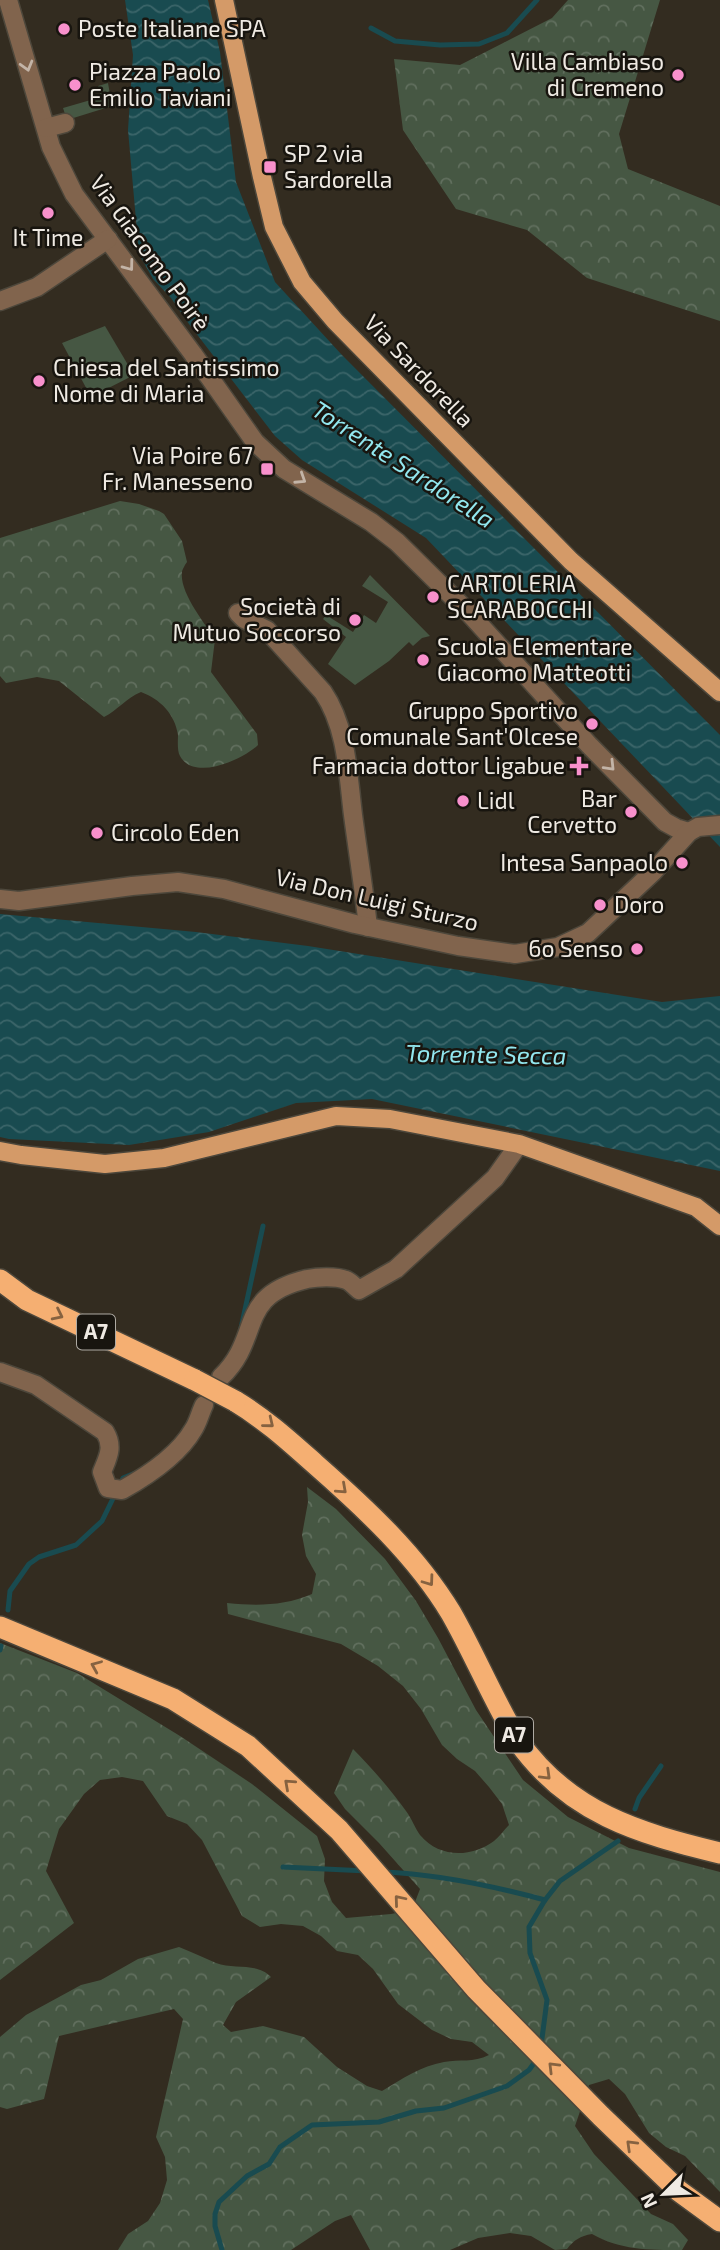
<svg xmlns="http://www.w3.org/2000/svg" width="720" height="2250" font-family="'Exo 2',sans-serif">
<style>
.green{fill:#465743}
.forest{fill:url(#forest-crowns)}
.water{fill:url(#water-waves)}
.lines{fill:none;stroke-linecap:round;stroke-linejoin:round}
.stream{stroke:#194b50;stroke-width:5}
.minor-casing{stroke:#4d473b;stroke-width:21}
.major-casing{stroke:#4d473b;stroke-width:21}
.highway-casing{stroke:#4d473b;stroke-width:24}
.minor{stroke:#81644d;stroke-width:18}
.major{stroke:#d49a68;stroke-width:18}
.highway{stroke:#f5af72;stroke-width:21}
.highway-bridge-casing{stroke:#4d473b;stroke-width:24;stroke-linecap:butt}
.highway-bridge{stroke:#f5af72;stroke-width:21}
.oneway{stroke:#c3b4a7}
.oneway2{stroke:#866240}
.poi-dot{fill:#f890cc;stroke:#18150f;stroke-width:2.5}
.labels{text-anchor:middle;stroke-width:5;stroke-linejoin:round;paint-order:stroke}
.shield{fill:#18150f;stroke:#aeaaa3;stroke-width:2}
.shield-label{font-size:21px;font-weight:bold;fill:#efeae3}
.poi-label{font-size:23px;fill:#efeae3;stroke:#18150f;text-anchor:start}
.street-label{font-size:23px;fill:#efeae3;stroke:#18150f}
.water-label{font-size:24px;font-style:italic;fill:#92e7ef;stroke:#18150f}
</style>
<defs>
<pattern id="forest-crowns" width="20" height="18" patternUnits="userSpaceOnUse" patternTransform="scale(1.75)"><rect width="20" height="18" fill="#465743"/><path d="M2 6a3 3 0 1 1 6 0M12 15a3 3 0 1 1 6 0" fill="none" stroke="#616f5e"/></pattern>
<pattern id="water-waves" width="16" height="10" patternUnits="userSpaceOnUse" patternTransform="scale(1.75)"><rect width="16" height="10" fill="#194b50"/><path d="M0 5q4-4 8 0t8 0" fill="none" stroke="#3b6569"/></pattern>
</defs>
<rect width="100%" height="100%" fill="#332c20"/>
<!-- green -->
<g class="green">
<path d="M 108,83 L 112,106 L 67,120 L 63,108 L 101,97 L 98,86 Z"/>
<path d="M 105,326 L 134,375 L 91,397 L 62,343 Z"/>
<path d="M 370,575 L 430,636 L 422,638 L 413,646 L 409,642 L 389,661 L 355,685 L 328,664 L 346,637 L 323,619 L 326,615 L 353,632 L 364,615 L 376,623 L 388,602 L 362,586 Z"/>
</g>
<!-- forest -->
<g class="forest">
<path d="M 568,0 L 660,0 L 619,134 L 628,169 L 720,206 L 720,321 L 587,278 L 527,230 L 456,209 L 403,130 L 394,59 L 460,65 L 552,18 Z"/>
<path d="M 120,501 L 139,504 L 159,511 L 164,514 L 182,541 L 187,562 C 186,563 182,570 182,572 C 179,592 205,624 215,639 L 211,672 L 257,734 L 258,745 C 244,759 194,782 180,756 C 177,751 178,741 178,735 C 175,714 160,699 141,692 C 126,698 118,710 104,717 L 59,681 L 37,677 L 6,683 L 0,676 L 0,538 Z"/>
<path d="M 307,1487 L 336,1509 L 385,1559 L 416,1601 L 438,1638 L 476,1710 L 523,1780 L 568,1817 L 629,1848 L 720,1872 L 720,2192 L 685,2156 L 666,2147 L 649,2133 L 625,2094 L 609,2079 L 589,2085 L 575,2126 L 594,2154 L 651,2214 L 673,2224 L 688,2240 L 682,2250 C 648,2250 620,2250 592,2234 C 580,2236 574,2240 567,2249 L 555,2250 L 531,2236 L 510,2233 L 478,2238 L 450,2250 L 370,2250 L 351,2215 L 335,2221 L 291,2250 L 118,2250 L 128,2234 L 148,2221 L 160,2203 L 167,2180 L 165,2157 L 156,2137 L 183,2019 L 174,2009 L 59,2036 L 44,2099 L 7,2109 L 0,2107 L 0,2037 L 26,2015 L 81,1985 L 101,1980 L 138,1959 L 179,1947 C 192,1952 204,1958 216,1963 C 234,1970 257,1962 271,1977 L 236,2002 L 223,2025 L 231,2032 L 263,2026 L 304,2037 L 337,2067 L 367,2086 L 382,2091 C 402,2079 421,2066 444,2062 C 460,2059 473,2063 489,2055 L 472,2042 L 451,2039 L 432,2030 L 398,2004 L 373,1969 L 358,1955 L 337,1951 L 321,1936 L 303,1926 L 281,1924 L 260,1927 L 242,1916 L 202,1840 L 187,1824 L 167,1816 L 143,1781 L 122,1777 L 100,1780 L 84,1794 L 59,1829 L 46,1871 L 74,1923 L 0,1980 L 0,1643 L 77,1673 L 180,1736 L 252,1784 L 317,1836 L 325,1859 L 324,1881 L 332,1902 L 346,1918 L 391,1914 L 412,1910 L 420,1889 L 379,1843 L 345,1809 L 334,1793 L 353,1749 C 372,1768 390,1789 406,1811 C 412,1819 415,1828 420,1835 C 439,1858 471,1858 494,1841 C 499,1837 504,1830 509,1825 L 502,1804 L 489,1787 L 475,1771 L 457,1759 L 442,1745 L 421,1709 L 403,1686 L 378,1666 L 341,1644 L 228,1614 L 227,1603 C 257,1606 284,1606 312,1594 L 316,1574 L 306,1556 L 302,1535 L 308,1502 Z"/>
</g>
<!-- water -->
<g class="water">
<path d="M 125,0 L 208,0 L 220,52 L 236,182 L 275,282 L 341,354 L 720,735 L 720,847 L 426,538 L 302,460 L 275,436 L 189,324 L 171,298 L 153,279 L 139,254 L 128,130 L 133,55 Z"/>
<path d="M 0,914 L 196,932 L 308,946 L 662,1002 L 720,996 L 720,1171 L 372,1099 L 296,1103 L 209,1132 L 129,1145 L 9,1139 L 0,1137 Z"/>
</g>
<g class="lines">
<!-- stream -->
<g class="stream">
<path d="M 371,28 L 395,41 L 440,45 L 479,44 L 507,33 L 537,0"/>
<path d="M 241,1328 L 263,1226"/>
<path d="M 8,1610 L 10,1591 L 29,1564 L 39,1557 L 76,1545 L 102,1521 L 123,1478 L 135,1473"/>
<path d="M 0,1650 L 1,1646"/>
<path d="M 635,1809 L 639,1798 L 661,1766"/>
<path d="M 283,1867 L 367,1871"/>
<path d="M 384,1872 C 437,1874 493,1886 545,1900"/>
<path d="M 541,2046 L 547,2000 L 530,1953 L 529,1927 L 545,1900 L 560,1881 L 618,1841"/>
<path d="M 222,2250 L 215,2226 L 215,2214 L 219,2202 L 247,2176 L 269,2164 L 280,2147 L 312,2125 L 379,2122 L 416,2111 L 444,2108 L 507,2086 L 529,2070 L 537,2059"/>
</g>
<!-- minor casing -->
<g class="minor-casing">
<g id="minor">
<path d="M 8,0 L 51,147 L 74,194 L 193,354 L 255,442 L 284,469 L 371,522 L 397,542 L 469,613 L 589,745 L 665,822 L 676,828 L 689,832"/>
<path d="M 46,128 L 65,123"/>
<path d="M 0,301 L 37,287 L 108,239"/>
<path d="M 238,613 L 244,619 L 267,630 L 323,692 C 347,727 348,775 353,815 C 358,853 364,890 368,927"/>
<path d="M 0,899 L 19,901 L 132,886 L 178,882 L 224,889 L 355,924 L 458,946 L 515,954 L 558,947 L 588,933 L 653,872 L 689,832 L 698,827 L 720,825"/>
<path d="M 0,1372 L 36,1385 L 105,1432 C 114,1447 108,1457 102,1472 L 108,1488 L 122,1490 C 147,1476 178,1456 193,1430 C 198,1423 200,1413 204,1405"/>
<path d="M 221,1377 C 263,1337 235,1296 307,1279 C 317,1277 336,1276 346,1280 C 350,1281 355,1287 359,1290 L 396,1269 L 495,1178 L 519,1144"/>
</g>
</g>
<!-- major casing -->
<g class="major-casing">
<g id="major">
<path d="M 224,0 L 262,177 L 274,227 L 302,282 L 335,321 L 571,561 L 720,692"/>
<path d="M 0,1151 L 21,1155 L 105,1164 L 164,1158 L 336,1116 L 390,1119 L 519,1144 L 696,1207 L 720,1226"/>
</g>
</g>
<!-- highway casing -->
<g class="highway-casing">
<g id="highway">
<path d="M 0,1280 L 27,1300 L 195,1380"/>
<path d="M 235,1401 C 265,1419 289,1441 315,1464 C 365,1508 416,1555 451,1613 C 475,1655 493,1700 518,1741 C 569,1813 638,1833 720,1853"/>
<path d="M 0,1627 L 173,1699 L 248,1746 L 339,1830 L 476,1989 L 601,2116 L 679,2191 L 720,2221"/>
</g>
</g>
<!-- minor -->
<use href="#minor" class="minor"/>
<!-- major -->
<use href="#major" class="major"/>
<!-- highway -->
<use href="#highway" class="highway"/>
<!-- highway-bridge casing -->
<g class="highway-bridge-casing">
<path id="highway-bridge" d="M 195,1380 L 235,1401"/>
</g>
<!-- highway-bridge -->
<use href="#highway-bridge" class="highway-bridge"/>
</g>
<!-- one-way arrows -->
<defs><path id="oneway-chevron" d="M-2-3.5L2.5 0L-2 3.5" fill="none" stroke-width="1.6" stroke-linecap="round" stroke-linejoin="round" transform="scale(1.75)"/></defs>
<g class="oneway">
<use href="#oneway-chevron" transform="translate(27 66) rotate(74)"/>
<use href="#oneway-chevron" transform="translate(129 266) rotate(53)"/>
<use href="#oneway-chevron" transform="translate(301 479) rotate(33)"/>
<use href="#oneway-chevron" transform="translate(610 766) rotate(46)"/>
</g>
<g class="oneway2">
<use href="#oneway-chevron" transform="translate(58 1315) rotate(26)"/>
<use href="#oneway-chevron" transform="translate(269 1423) rotate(39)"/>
<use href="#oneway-chevron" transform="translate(342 1489) rotate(42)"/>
<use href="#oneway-chevron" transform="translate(429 1581) rotate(54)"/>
<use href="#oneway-chevron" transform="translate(96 1666) rotate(-157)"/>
<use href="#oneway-chevron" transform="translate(546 1775) rotate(44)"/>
<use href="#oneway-chevron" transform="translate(289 1784) rotate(-138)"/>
<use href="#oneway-chevron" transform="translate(399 1900) rotate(-130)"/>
<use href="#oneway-chevron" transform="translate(553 2067) rotate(-135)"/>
<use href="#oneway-chevron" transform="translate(631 2145) rotate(-136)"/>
</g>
<!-- markers -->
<g class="poi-dot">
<circle cx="64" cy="29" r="7"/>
<circle cx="678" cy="75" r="7"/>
<circle cx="75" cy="85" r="7"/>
<rect x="263" y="160" width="14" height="14" rx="3.5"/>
<circle cx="48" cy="213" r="7"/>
<circle cx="39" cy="381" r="7"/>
<rect x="260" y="462" width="14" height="14" rx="3.5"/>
<circle cx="433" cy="597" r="7"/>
<circle cx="355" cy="620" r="7"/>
<circle cx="423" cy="660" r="7"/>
<circle cx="592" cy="724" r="7"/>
<path d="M575.5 755.5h7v7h7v7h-7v7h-7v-7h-7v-7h7z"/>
<circle cx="463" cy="801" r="7"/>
<circle cx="631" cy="812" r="7"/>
<circle cx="97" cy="833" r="7"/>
<circle cx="682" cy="863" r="7"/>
<circle cx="600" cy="905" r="7"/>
<circle cx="637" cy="949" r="7"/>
</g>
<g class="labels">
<!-- shield labels -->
<g class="shield">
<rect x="77" y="1314.5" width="38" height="35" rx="5"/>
<rect x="495" y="1717.5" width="38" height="35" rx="5"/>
</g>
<g class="shield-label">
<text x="96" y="1339">A7</text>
<text x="514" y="1742">A7</text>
</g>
<!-- poi labels -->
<g class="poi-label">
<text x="78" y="37">Poste Italiane SPA</text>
<text x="664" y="70" text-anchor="end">Villa Cambiaso<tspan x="664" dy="26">di Cremeno</tspan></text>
<text x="89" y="80">Piazza Paolo<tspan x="89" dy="26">Emilio Taviani</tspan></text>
<text x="284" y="162">SP 2 via<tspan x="284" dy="26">Sardorella</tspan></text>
<text x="48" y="246" text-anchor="middle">It Time</text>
<text x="53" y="376">Chiesa del Santissimo<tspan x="53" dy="26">Nome di Maria</tspan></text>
<text x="253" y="464" text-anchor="end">Via Poire 67<tspan x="253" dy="26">Fr. Manesseno</tspan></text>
<text x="447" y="592">CARTOLERIA<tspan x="447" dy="26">SCARABOCCHI</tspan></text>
<text x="341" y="615" text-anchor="end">Società di<tspan x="341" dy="26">Mutuo Soccorso</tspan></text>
<text x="437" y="655">Scuola Elementare<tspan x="437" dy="26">Giacomo Matteotti</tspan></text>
<text x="578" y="719" text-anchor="end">Gruppo Sportivo<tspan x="578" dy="26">Comunale Sant'Olcese</tspan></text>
<text x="565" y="774" text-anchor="end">Farmacia dottor Ligabue</text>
<text x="617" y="807" text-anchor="end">Bar<tspan x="617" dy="26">Cervetto</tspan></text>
<text x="477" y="809">Lidl</text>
<text x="111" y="841">Circolo Eden</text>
<text x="668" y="871" text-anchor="end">Intesa Sanpaolo</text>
<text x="614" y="913">Doro</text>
<text x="623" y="957" text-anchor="end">6o Senso</text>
</g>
<!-- street labels -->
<g class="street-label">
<text transform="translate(150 253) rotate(54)" y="8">Via Giacomo Poirè</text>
<text transform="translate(419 371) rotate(46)" y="8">Via Sardorella</text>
<text transform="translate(377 900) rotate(13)" y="8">Via Don Luigi Sturzo</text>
</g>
<!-- water labels -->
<g class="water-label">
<text transform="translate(403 465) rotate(33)" y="8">Torrente Sardorella</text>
<text transform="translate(486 1055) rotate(1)" y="8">Torrente Secca</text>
</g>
</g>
<!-- north arrow -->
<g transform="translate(664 2194) rotate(246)" stroke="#18150f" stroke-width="5" paint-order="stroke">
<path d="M0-5L12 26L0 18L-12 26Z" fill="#efeae3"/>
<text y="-10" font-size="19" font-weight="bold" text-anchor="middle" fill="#efeae3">N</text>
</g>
</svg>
